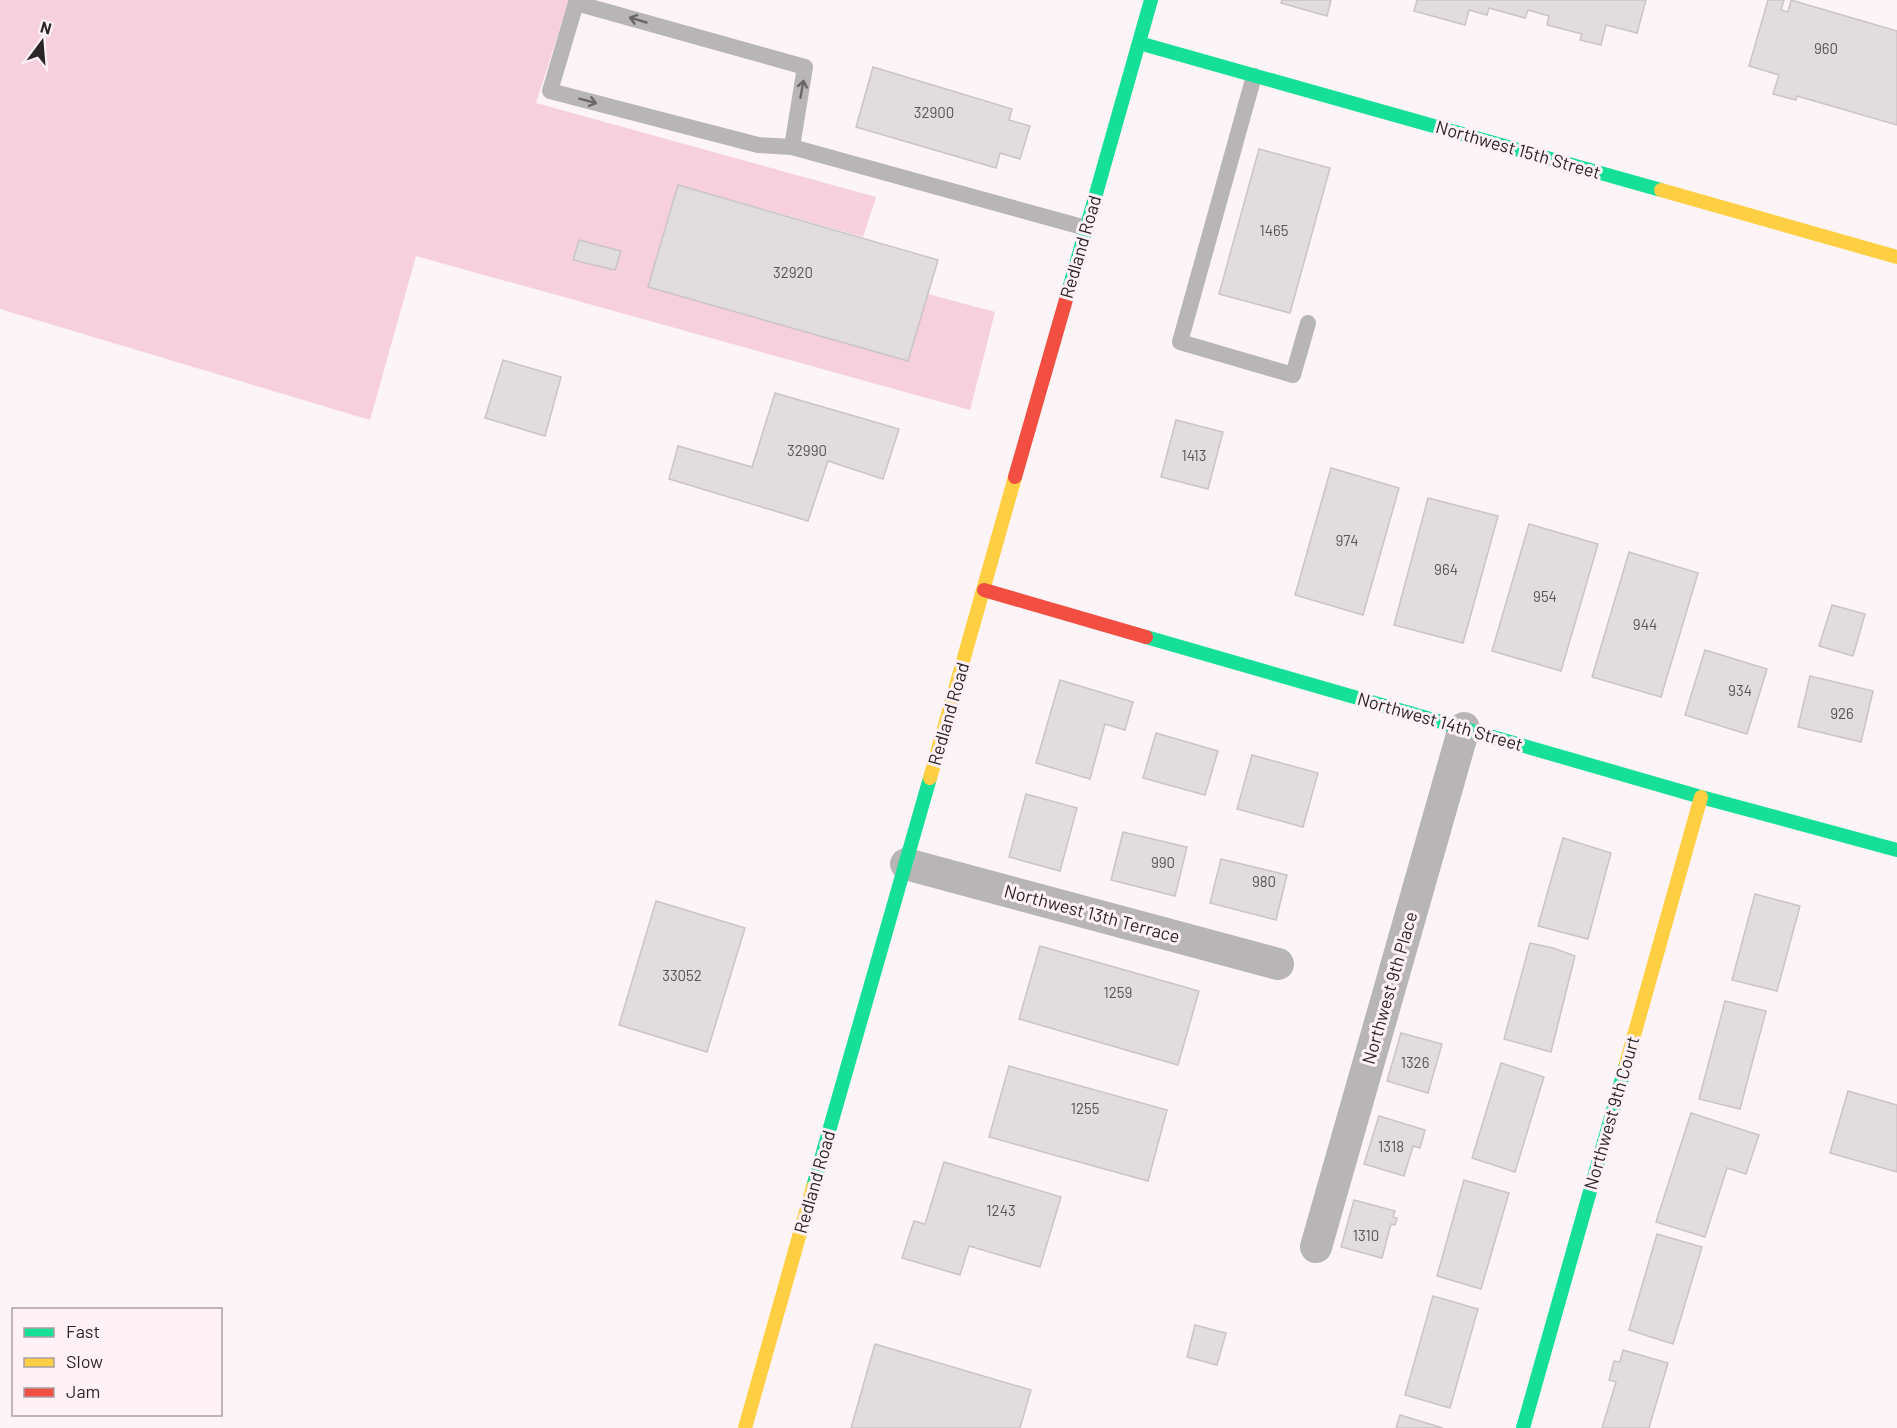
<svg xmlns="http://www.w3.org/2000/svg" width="1897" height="1428" font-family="Barlow,sans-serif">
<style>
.green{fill:#f7d0dd}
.building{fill:#e1dcdd;stroke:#cac4c6;stroke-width:1.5}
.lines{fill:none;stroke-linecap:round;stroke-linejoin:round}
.lane{stroke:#b8b5b6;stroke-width:16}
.street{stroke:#b8b5b6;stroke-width:32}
.fast{stroke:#16e098;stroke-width:14}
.slow{stroke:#ffcf43;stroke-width:14}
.jam{stroke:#f24e42;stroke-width:14}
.oneway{stroke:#6a6667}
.labels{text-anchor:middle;stroke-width:6;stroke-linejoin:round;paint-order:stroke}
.number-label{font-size:15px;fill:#595456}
.street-label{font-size:18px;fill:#2a2527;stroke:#fff1f5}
</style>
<rect width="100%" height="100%" fill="#fcf4f6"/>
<!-- green -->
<path class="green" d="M 0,0 L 569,0 L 536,103 L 876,197 L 863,237 L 678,185 L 649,287 L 908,361 L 928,294 L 995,312 L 970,410 L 416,256 L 370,420 L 0,309 Z"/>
<!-- building -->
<g class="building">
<path d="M 1282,0 L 1331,0 L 1327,16 L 1281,3 Z"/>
<path d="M 1417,0 L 1646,0 L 1637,33 L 1606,25 L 1601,45 L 1580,40 L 1582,34 L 1547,25 L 1549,16 L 1528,10 L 1525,18 L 1489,8 L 1487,15 L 1469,10 L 1465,25 L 1414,11 Z"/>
<path d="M 1768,0 L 1784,0 L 1781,10 L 1788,12 L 1791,0 L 1897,31 L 1897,125 L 1797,96 L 1796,100 L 1773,94 L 1779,75 L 1749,66 Z"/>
<path d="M 873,67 L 1012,109 L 1009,120 L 1030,126 L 1020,159 L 1000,153 L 996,168 L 856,127 Z"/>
<path d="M 1259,149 L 1330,168 L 1290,313 L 1219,294 Z"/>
<path d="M 678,185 L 938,260 L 908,361 L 648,287 Z"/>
<path d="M 579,240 L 621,251 L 615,270 L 573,260 Z"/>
<path d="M 503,360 L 561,377 L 545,436 L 485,418 Z"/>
<path d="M 775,393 L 899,429 L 883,479 L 828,461 L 808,521 L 669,479 L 678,446 L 752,467 Z"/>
<path d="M 1176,420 L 1223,432 L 1208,489 L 1161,477 Z"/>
<path d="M 1331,468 L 1399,488 L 1363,615 L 1295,595 Z"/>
<path d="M 1428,498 L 1498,516 L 1463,643 L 1394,625 Z"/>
<path d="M 1529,524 L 1598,544 L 1561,671 L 1492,651 Z"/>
<path d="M 1629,552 L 1698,573 L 1661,697 L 1592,677 Z"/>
<path d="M 1832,605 L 1865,614 L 1853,656 L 1819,646 Z"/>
<path d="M 1705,650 L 1767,669 L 1747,734 L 1685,715 Z"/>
<path d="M 1810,676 L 1873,691 L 1861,742 L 1798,727 Z"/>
<path d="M 1060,680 L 1133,702 L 1125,730 L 1105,724 L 1090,779 L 1036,763 Z"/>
<path d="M 1156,733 L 1218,751 L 1205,795 L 1143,778 Z"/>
<path d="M 1252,755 L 1318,773 L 1303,827 L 1237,809 Z"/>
<path d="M 1026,794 L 1077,808 L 1060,871 L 1009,857 Z"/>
<path d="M 1123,832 L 1187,847 L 1175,896 L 1111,880 Z"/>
<path d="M 1563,838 L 1611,853 L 1588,939 L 1538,926 Z"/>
<path d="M 1221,859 L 1287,875 L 1276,920 L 1210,903 Z"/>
<path d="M 1755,894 L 1800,906 L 1777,991 L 1732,980 Z"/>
<path d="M 656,901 L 745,928 L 707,1052 L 619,1025 Z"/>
<path d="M 1530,943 L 1553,948 L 1575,956 L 1551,1052 L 1504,1039 Z"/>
<path d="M 1040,946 L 1199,991 L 1178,1065 L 1019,1019 Z"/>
<path d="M 1725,1001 L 1766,1011 L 1740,1109 L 1699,1099 Z"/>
<path d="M 1401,1033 L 1442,1044 L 1428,1093 L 1387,1081 Z"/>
<path d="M 1501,1063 L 1544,1077 L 1515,1172 L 1472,1158 Z"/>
<path d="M 1009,1066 L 1167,1110 L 1148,1181 L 989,1137 Z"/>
<path d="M 1848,1091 L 1897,1105 L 1897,1172 L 1830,1153 Z"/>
<path d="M 1691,1113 L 1759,1135 L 1746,1174 L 1727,1168 L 1705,1237 L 1656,1222 Z"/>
<path d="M 1379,1116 L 1425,1130 L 1420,1148 L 1413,1146 L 1404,1176 L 1364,1164 Z"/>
<path d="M 944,1162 L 1061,1197 L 1040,1267 L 969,1246 L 960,1275 L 902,1258 L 914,1221 L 925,1224 Z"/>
<path d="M 1464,1180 L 1509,1193 L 1481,1289 L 1437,1276 Z"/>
<path d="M 1354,1200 L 1395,1211 L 1393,1217 L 1397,1218 L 1395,1225 L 1391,1224 L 1382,1258 L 1341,1247 Z"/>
<path d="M 1657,1234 L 1702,1247 L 1673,1344 L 1629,1330 Z"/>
<path d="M 1433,1296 L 1478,1309 L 1450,1408 L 1405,1395 Z"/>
<path d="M 1195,1325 L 1226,1333 L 1217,1365 L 1187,1357 Z"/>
<path d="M 875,1344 L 1031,1390 L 1020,1428 L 851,1428 Z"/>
<path d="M 1623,1350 L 1668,1363 L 1649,1428 L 1602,1428 L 1616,1382 L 1609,1380 L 1614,1361 L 1620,1362 Z"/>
<path d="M 1400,1415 L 1443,1428 L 1396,1428 Z"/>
</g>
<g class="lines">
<!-- lane -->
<g class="lane">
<path d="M 1254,76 L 1180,342 L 1293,375 L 1308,323"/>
<path d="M 792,147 L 805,67 L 576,3 L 550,91 L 758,145 L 792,147 L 1086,228"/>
</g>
<!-- street -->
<g class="street">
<path d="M 906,864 L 1278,964"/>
<path d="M 1316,1247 L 1464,728"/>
</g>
<!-- fast -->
<g class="fast">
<path d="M 1139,43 L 1661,190"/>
<path d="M 1069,289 L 1151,0"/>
<path d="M 1146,637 L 1701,797 L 1897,850"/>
<path d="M 813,1187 L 930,778"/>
<path d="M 1523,1428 L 1626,1064"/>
</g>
<!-- slow -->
<g class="slow">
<path d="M 1661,190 L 1897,257"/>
<path d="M 930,778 L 1015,477"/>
<path d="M 1626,1064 L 1701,797"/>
<path d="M 745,1428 L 813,1187"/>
</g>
<!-- jam -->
<g class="jam">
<path d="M 1015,477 L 1069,289"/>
<path d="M 984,590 L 1146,637"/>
</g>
</g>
<!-- one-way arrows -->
<defs><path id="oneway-shaft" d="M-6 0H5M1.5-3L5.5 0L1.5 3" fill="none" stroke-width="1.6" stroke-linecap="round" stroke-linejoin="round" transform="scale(1.5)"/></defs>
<g class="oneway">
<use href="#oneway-shaft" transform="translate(638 20) rotate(-164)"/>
<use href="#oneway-shaft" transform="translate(802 89) rotate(-80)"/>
<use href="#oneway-shaft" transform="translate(588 101) rotate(15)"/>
</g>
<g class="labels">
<!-- number labels -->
<g class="number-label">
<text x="1826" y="54">960</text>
<text x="934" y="118">32900</text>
<text x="1274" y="236">1465</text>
<text x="793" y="278">32920</text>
<text x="807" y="456">32990</text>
<text x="1194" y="461">1413</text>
<text x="1347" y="546">974</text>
<text x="1446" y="575">964</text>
<text x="1545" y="602">954</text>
<text x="1645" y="630">944</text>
<text x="1740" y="696">934</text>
<text x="1842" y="719">926</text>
<text x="1163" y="868">990</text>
<text x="1264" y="887">980</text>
<text x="682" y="981">33052</text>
<text x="1118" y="998">1259</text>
<text x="1415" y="1068">1326</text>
<text x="1085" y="1114">1255</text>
<text x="1391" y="1152">1318</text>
<text x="1001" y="1216">1243</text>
<text x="1366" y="1241">1310</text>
</g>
<!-- street labels -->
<g class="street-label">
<text transform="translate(1518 150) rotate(16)" y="6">Northwest 15th Street</text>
<text transform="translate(1081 247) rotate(-74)" y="6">Redland Road</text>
<text transform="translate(949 714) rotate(-74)" y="6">Redland Road</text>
<text transform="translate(1440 722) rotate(16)" y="6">Northwest 14th Street</text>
<text transform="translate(1092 914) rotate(15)" y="6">Northwest 13th Terrace</text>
<text transform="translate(1390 988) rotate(-74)" y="6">Northwest 9th Place</text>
<text transform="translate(1612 1113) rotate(-74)" y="6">Northwest 9th Court</text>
<text transform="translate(815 1182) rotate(-74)" y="6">Redland Road</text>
</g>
</g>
<!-- legend -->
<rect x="12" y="1308" width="210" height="108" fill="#fff1f5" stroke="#aa9fa3" stroke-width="1.5"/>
<rect x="24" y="1328" width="30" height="9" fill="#16e098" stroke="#aa9fa3" stroke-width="1.5"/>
<text x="66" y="1338" font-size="18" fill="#2a2527">Fast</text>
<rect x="24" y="1358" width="30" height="9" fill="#ffcf43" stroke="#aa9fa3" stroke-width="1.5"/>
<text x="66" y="1368" font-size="18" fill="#2a2527">Slow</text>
<rect x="24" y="1388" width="30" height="9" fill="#f24e42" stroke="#aa9fa3" stroke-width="1.5"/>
<text x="66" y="1398" font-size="18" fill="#2a2527">Jam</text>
<!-- north arrow -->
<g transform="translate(42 42) rotate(16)" stroke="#fff1f5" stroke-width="4.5" paint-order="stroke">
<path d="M0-4.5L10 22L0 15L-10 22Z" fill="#2a2527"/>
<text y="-9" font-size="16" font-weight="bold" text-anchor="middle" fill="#2a2527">N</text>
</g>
</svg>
